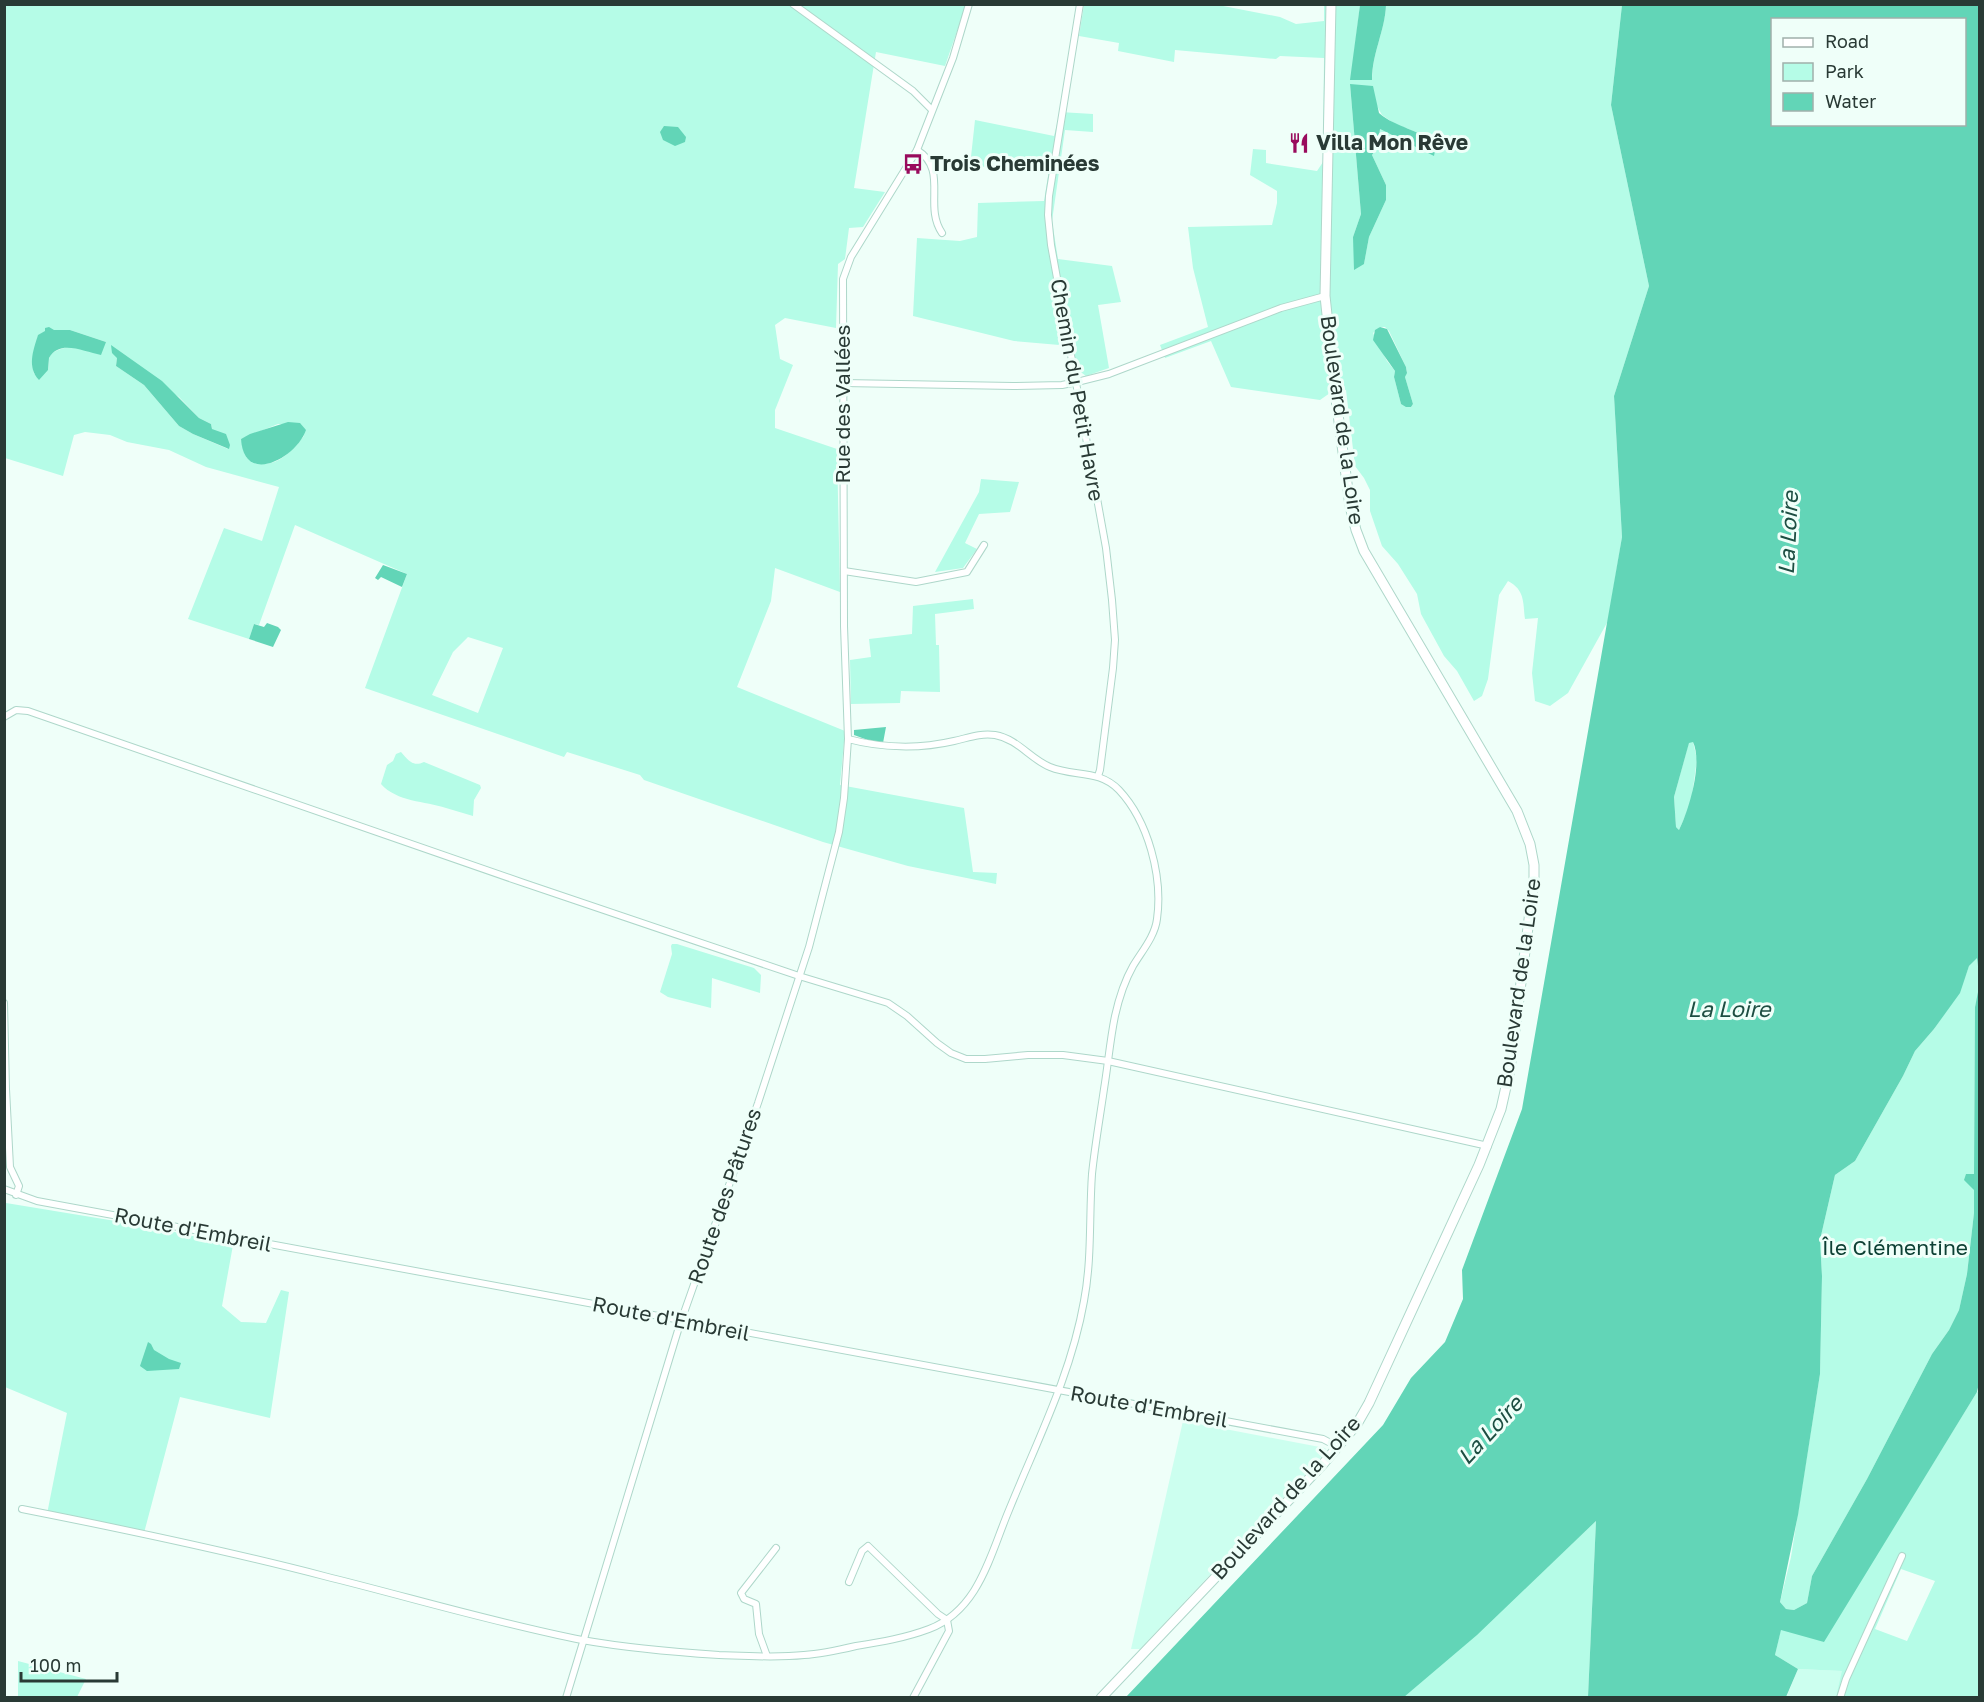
<svg xmlns="http://www.w3.org/2000/svg" width="1984" height="1702" font-family="'Golos Text',sans-serif">
<style>
.built{fill:#ccffef}
.green{fill:#b5fce7;fill-rule:evenodd}
.water{fill:#62d5b7;fill-rule:evenodd}
.lines{fill:none;stroke-linecap:round;stroke-linejoin:round}
.street-casing{stroke:#aed7ca;stroke-width:8}
.secondary-casing{stroke:#aed7ca;stroke-width:11}
.street{stroke:#fff;stroke-width:6}
.secondary{stroke:#fff;stroke-width:9}
.labels{text-anchor:middle;stroke-width:6;stroke-linejoin:round;paint-order:stroke}
.poi-label{font-size:21px;font-weight:bold;fill:#293a35;stroke:#effff9;text-anchor:start}
.street-label{font-size:21px;fill:#293a35;stroke:#effff9}
.park-label{font-size:21px;fill:#0d4135;stroke:#effff9}
.water-label{font-size:22px;font-style:italic;fill:#1d4e42;stroke:#effff9}
</style>
<rect width="100%" height="100%" fill="#effff9"/>
<!-- built -->
<g class="built">
<path d="M 1183,1421 L 1325,1448 L 1327,1451 L 1140,1649 L 1131,1649 Z"/>
<path d="M 1798,1669 L 1843,1671 L 1836,1697 L 1786,1698 Z"/>
</g>
<!-- green -->
<g class="green">
<path d="M 4,5 L 966,5 L 945,66 L 876,52 L 854,188 L 885,192 L 863,227 L 849,228 L 845,259 L 838,264 L 836,328 L 785,318 L 775,325 L 780,359 L 793,365 L 775,410 L 775,428 L 837,449 L 840,592 L 775,568 L 771,601 L 737,687 L 845,731 L 840,785 L 964,808 L 973,872 L 997,873 L 996,884 L 908,866 L 823,842 L 644,780 L 640,775 L 567,752 L 564,757 L 365,688 L 407,574 L 295,525 L 259,625 L 254,624 L 249,639 L 188,619 L 224,528 L 262,541 L 279,487 L 206,467 L 169,450 L 127,442 L 110,435 L 85,432 L 74,435 L 63,476 L 5,458 ZM 70,330 L 106,342 C 94,344 56,345 50,356 C 48,360 49,366 48,370 L 34,374 L 32,362 L 38,336 L 46,331 ZM 117,358 L 179,397 L 199,418 L 211,424 L 212,429 L 228,449 L 193,434 L 179,426 L 144,385 L 116,366 ZM 278,424 L 294,424 L 304,436 C 288,453 280,467 255,463 L 241,439 ZM 468,637 L 503,648 L 478,713 L 432,695 L 453,652 Z"/>
<path d="M 1084,5 L 1218,5 L 1280,17 L 1296,24 L 1324,21 L 1324,5 L 1360,5 L 1351,80 L 1372,79 C 1372,53 1385,31 1386,5 L 1622,5 L 1611,105 L 1649,286 L 1614,396 L 1622,537 L 1608,621 L 1568,693 L 1550,706 L 1535,701 L 1532,673 L 1538,618 L 1525,619 C 1523,602 1525,590 1508,581 L 1499,595 L 1488,679 L 1482,696 L 1474,701 L 1457,671 L 1444,656 L 1421,614 L 1417,594 L 1398,564 L 1382,546 L 1370,511 L 1370,490 L 1364,478 L 1355,466 L 1346,390 L 1330,393 L 1320,400 L 1231,387 L 1211,341 L 1165,358 L 1160,345 L 1208,327 L 1193,268 L 1188,227 L 1272,225 L 1277,203 L 1277,191 L 1250,175 L 1253,149 L 1266,150 L 1266,163 L 1317,171 L 1323,162 L 1324,58 L 1280,56 L 1276,59 L 1175,50 L 1174,62 L 1118,51 L 1119,43 L 1079,36 ZM 1350,84 L 1377,106 L 1382,115 L 1395,124 L 1424,135 L 1436,145 L 1397,138 L 1380,129 L 1378,146 L 1372,155 L 1386,185 L 1386,200 L 1369,237 L 1364,264 L 1353,237 L 1361,214 ZM 1380,327 L 1385,327 L 1389,331 L 1406,367 L 1407,371 L 1405,377 L 1413,404 L 1411,407 L 1401,404 L 1394,377 L 1395,371 L 1387,361 L 1373,333 Z"/>
<path d="M 1060,112 L 1093,114 L 1093,132 L 1065,130 L 1052,221 L 1058,259 L 1112,266 L 1121,302 L 1098,305 L 1109,368 L 1086,376 L 1078,370 L 1071,346 L 1014,341 L 913,316 L 917,238 L 960,241 L 977,237 L 978,203 L 1044,201 L 1049,170 L 970,166 L 975,120 L 1054,136 Z"/>
<path d="M 981,479 L 1019,482 L 1010,512 L 979,514 L 965,543 L 977,549 L 963,568 L 935,572 L 979,492 Z"/>
<path d="M 973,599 L 974,609 L 935,614 L 936,645 L 939,645 L 940,692 L 901,691 L 900,703 L 851,704 L 850,660 L 871,657 L 869,639 L 912,634 L 913,606 Z"/>
<path d="M 1689,742 L 1693,742 L 1697,759 L 1691,803 L 1679,830 L 1676,827 L 1674,797 Z"/>
<path d="M 401,752 C 409,761 413,767 424,762 L 480,785 L 481,788 L 474,800 L 473,816 C 464,813 455,811 446,808 C 425,801 397,802 381,784 L 387,765 L 393,761 L 396,754 Z"/>
<path d="M 672,944 L 677,944 L 754,968 L 761,975 L 760,993 L 712,978 L 711,1008 L 668,997 L 660,992 L 672,954 L 671,946 Z"/>
<path d="M 1977,957 L 1980,987 L 1975,1007 L 1974,1175 L 1966,1174 L 1974,1190 L 1974,1213 L 1967,1274 L 1959,1310 L 1949,1330 L 1932,1354 L 1867,1479 L 1812,1576 L 1807,1603 L 1794,1610 L 1786,1609 L 1780,1602 L 1791,1557 L 1820,1374 L 1822,1276 L 1820,1240 L 1835,1175 L 1855,1161 L 1903,1076 L 1915,1051 L 1934,1029 L 1959,993 L 1969,966 Z"/>
<path d="M 6,1203 L 152,1227 L 233,1245 L 222,1306 L 241,1322 L 266,1323 L 281,1290 L 289,1292 L 270,1418 L 180,1397 L 144,1533 L 47,1514 L 67,1413 L 5,1387 Z"/>
<path d="M 1979,1391 L 1979,1697 L 1836,1697 L 1842,1671 L 1798,1669 L 1775,1655 L 1781,1629 L 1843,1609 L 1977,1392 ZM 1901,1569 L 1935,1581 L 1907,1641 L 1875,1629 Z"/>
<path d="M 1596,1521 L 1588,1697 L 1401,1698 L 1521,1592 Z"/>
<path d="M 18,1661 L 86,1679 L 77,1697 L 18,1698 Z"/>
</g>
<!-- water -->
<g class="water">
<path d="M 1360,5 L 1386,5 C 1385,31 1372,53 1372,80 L 1350,80 Z"/>
<path d="M 1622,5 L 1979,5 L 1979,975 L 1977,958 L 1969,966 L 1960,993 L 1934,1029 L 1915,1051 L 1903,1076 L 1855,1161 L 1835,1175 L 1820,1240 L 1822,1276 L 1820,1374 L 1798,1515 L 1780,1602 L 1786,1609 L 1794,1610 L 1807,1603 L 1812,1576 L 1867,1479 L 1932,1354 L 1949,1330 L 1959,1310 L 1967,1274 L 1974,1213 L 1974,1190 L 1964,1180 L 1966,1174 L 1974,1174 L 1975,1007 L 1979,987 L 1979,1383 L 1977,1392 L 1824,1642 L 1781,1630 L 1775,1655 L 1798,1669 L 1786,1697 L 1588,1697 L 1596,1521 L 1477,1635 L 1404,1697 L 1126,1697 L 1383,1425 L 1411,1378 L 1445,1342 L 1463,1299 L 1462,1270 L 1522,1109 L 1622,537 L 1614,396 L 1649,286 L 1611,105 ZM 1772,20 L 1964,20 L 1964,124 L 1772,124 ZM 1693,742 C 1703,763 1689,810 1679,830 L 1676,827 L 1674,797 L 1689,743 Z"/>
<path d="M 1350,84 L 1373,86 L 1379,113 C 1396,128 1420,129 1436,145 L 1434,156 L 1380,129 L 1378,146 L 1372,155 L 1386,185 L 1386,200 L 1369,237 L 1364,264 L 1354,270 L 1353,237 L 1361,214 Z"/>
<path d="M 664,126 L 678,127 L 686,137 L 685,142 L 675,146 L 663,140 L 660,132 Z"/>
<path d="M 49,327 L 54,330 L 70,330 L 106,342 L 101,355 C 84,352 60,339 49,358 L 48,370 L 39,380 C 27,367 33,351 38,335 L 45,331 L 45,328 Z"/>
<path d="M 1380,327 L 1387,329 L 1406,367 L 1407,373 L 1405,377 L 1413,404 L 1411,407 L 1406,407 L 1401,404 L 1394,377 L 1395,371 L 1373,340 L 1375,330 Z"/>
<path d="M 111,345 L 162,381 L 199,418 L 211,424 L 212,429 L 226,434 L 230,445 L 229,449 L 193,434 L 179,426 L 144,385 L 116,366 L 117,358 L 112,353 Z"/>
<path d="M 288,422 L 300,423 L 306,430 C 297,457 244,487 241,439 L 250,434 Z"/>
<path d="M 383,565 L 407,574 L 402,587 L 381,577 L 378,580 L 375,578 Z"/>
<path d="M 267,623 L 278,627 L 281,630 L 273,647 L 249,639 L 254,624 L 264,627 Z"/>
<path d="M 886,727 L 883,743 L 876,743 L 854,735 L 854,730 Z"/>
<path d="M 148,1342 L 151,1344 L 154,1350 L 169,1359 L 181,1363 L 179,1369 L 147,1371 L 140,1366 Z"/>
</g>
<g class="lines">
<!-- street casing -->
<g class="street-casing">
<g id="street">
<path d="M 793,4 L 913,91 L 931,109"/>
<path d="M 1080,4 L 1049,196 L 1048,215 L 1051,245 L 1106,548 L 1112,600 L 1115,640 L 1113,668 L 1100,770 L 1098,776"/>
<path d="M 917,150 C 949,170 923,205 942,233"/>
<path d="M 843,383 L 1013,386 L 1062,385 L 1077,382 L 1109,374 L 1281,308 L 1325,296"/>
<path d="M 844,571 L 916,582 L 967,572 L 984,545"/>
<path d="M 4,717 L 16,710 L 28,711 L 524,883 L 799,976 L 888,1003 L 907,1016 L 937,1043 L 951,1053 L 966,1059 L 985,1059 L 1028,1055 L 1063,1055 L 1108,1061 L 1488,1146"/>
<path d="M 4,1003 L 6,1089 L 10,1167 L 19,1186 L 16,1195"/>
<path d="M 4,1189 L 37,1201 L 1323,1439 L 1338,1447"/>
<path d="M 22,1509 C 123,1529 224,1550 324,1576 C 409,1597 495,1623 582,1640 C 627,1648 673,1652 719,1655 C 747,1656 776,1658 804,1655 C 821,1654 839,1650 856,1646 C 881,1642 905,1638 929,1629 C 979,1610 990,1555 1009,1510 C 1037,1441 1071,1375 1084,1301 C 1092,1259 1089,1216 1092,1174 C 1095,1145 1100,1117 1104,1089 C 1108,1065 1110,1040 1115,1016 C 1119,998 1124,982 1133,966 C 1142,951 1155,936 1157,919 C 1163,876 1148,821 1119,790 C 1099,769 1074,777 1050,767 C 1030,759 1018,739 995,735 C 979,733 968,738 954,741 C 920,749 882,748 848,739"/>
<path d="M 849,1582 L 862,1551 L 868,1546 L 938,1614 L 947,1620 L 949,1631 L 913,1698"/>
<path d="M 767,1656 L 759,1634 L 756,1604 L 744,1599 L 741,1593 L 776,1548"/>
<path d="M 566,1698 L 679,1327 L 758,1103 L 809,947 L 839,832 L 844,798 L 848,739 L 844,626 L 843,279 L 851,257 L 917,150 L 953,58 L 969,4"/>
<path d="M 1840,1698 L 1846,1679 L 1902,1556"/>
</g>
</g>
<!-- secondary casing -->
<g class="secondary-casing">
<path id="secondary" d="M 1101,1698 L 1323,1464 L 1357,1424 L 1369,1403 L 1479,1165 L 1501,1109 L 1510,1069 L 1534,880 L 1534,865 L 1530,844 L 1517,811 L 1364,551 L 1356,530 L 1350,506 L 1336,399 L 1325,296 L 1331,4"/>
</g>
<!-- street -->
<use href="#street" class="street"/>
<!-- secondary -->
<use href="#secondary" class="secondary"/>
</g>
<!-- icons -->
<defs>
<g id="restaurant-bare" transform="scale(1.62)"><path d="M-5-6h1v4h1v-4h1v4h1v-4h1v5L-1.5 .5V6h-2V.5L-5-1ZM5-6V6H3V1.5H1.5Q1.5-4 5-6Z" fill="#990b5d" stroke="#effff9" stroke-width="2.5" paint-order="stroke"/></g>
<g id="bus-bare" transform="scale(1.62)"><path d="M-5-6H5V4H4V6H2V4H-2V6H-4V4H-5ZM-3.5-4V0h7V-4ZM-3.5 1.2v1.5H-2V1.2ZM2 1.2v1.5H3.5V1.2Z" fill="#990b5d" stroke="#effff9" stroke-width="2.5" paint-order="stroke"/></g>
</defs>
<g fill-rule="evenodd">
<use href="#restaurant-bare" x="1299" y="143"/>
<use href="#bus-bare" x="913" y="164"/>
</g>
<g class="labels">
<!-- poi labels -->
<g class="poi-label">
<text x="1316" y="150">Villa Mon Rêve</text>
<text x="930" y="171">Trois Cheminées</text>
</g>
<!-- street labels -->
<g class="street-label">
<text transform="translate(1077 390) rotate(80)" y="7">Chemin du Petit Havre</text>
<text transform="translate(843 404) rotate(-90)" y="7">Rue des Vallées</text>
<text transform="translate(1342 420) rotate(82)" y="7">Boulevard de la Loire</text>
<text transform="translate(1519 983) rotate(-82)" y="7">Boulevard de la Loire</text>
<text transform="translate(725 1196) rotate(-71)" y="7">Route des Pâtures</text>
<text transform="translate(193 1230) rotate(11)" y="7">Route d'Embreil</text>
<text transform="translate(671 1319) rotate(11)" y="7">Route d'Embreil</text>
<text transform="translate(1149 1407) rotate(10)" y="7">Route d'Embreil</text>
<text transform="translate(1286 1498) rotate(-48)" y="7">Boulevard de la Loire</text>
</g>
<!-- park labels -->
<g class="park-label">
<text x="1895" y="1255">Île Clémentine</text>
</g>
<!-- water labels -->
<g class="water-label">
<text transform="translate(1788 533) rotate(-87)" y="8">La Loire</text>
<text x="1729" y="1017">La Loire</text>
<text transform="translate(1490 1430) rotate(-47)" y="8">La Loire</text>
</g>
</g>
<!-- border -->
<rect width="1984" height="1702" fill="none" stroke="#293a35" stroke-width="12"/>
<!-- legend -->
<rect x="1771" y="18" width="195" height="108" fill="#effff9" stroke="#a0b0ab" stroke-width="1.5"/>
<rect x="1783" y="38" width="30" height="9" fill="#ffffff" stroke="#a0b0ab" stroke-width="1.5"/>
<text x="1825" y="48" font-size="18" fill="#293a35">Road</text>
<rect x="1783" y="63" width="30" height="18" fill="#b5fce7" stroke="#a0b0ab" stroke-width="1.5"/>
<text x="1825" y="78" font-size="18" fill="#293a35">Park</text>
<rect x="1783" y="93" width="30" height="18" fill="#62d5b7" stroke="#a0b0ab" stroke-width="1.5"/>
<text x="1825" y="108" font-size="18" fill="#293a35">Water</text>
<!-- scale -->
<path d="M21 1672v9h96v-9" fill="none" stroke="#293a35" stroke-width="3"/>
<text x="30" y="1672" font-size="18" fill="#293a35" stroke="#effff9" stroke-width="4.5" paint-order="stroke">100 m</text>
</svg>
